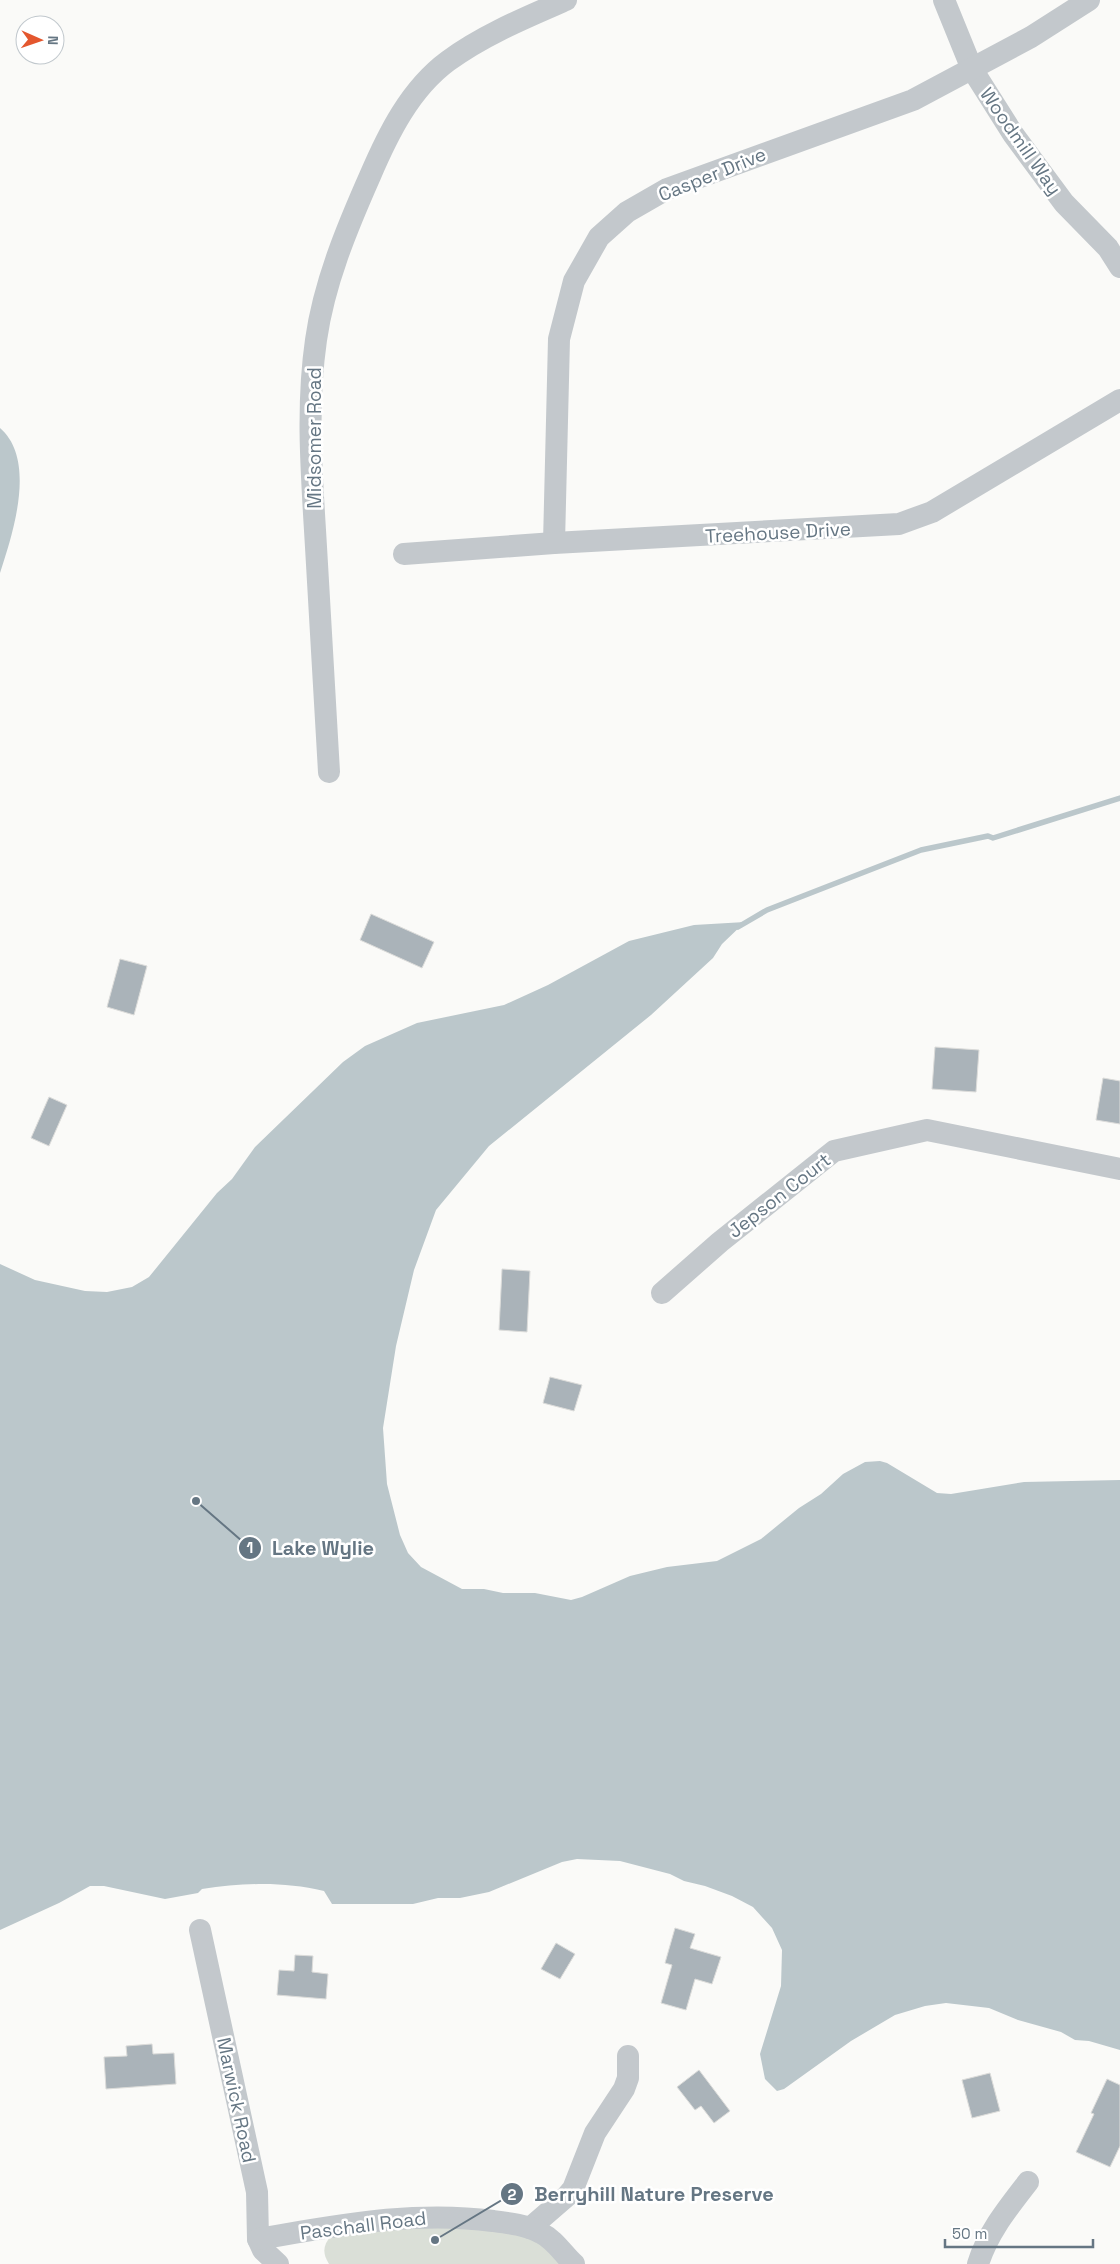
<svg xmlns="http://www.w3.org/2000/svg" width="1120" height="2264" font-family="'Space Grotesk',sans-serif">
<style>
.green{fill:#dadfd7}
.water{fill:#bbc7cb}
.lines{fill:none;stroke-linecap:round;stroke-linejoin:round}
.stream{stroke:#bbc7cb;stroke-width:5.5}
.building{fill:#aab3b9;stroke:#dcdcda}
.minor{stroke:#c3c8cc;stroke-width:22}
.labels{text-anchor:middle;stroke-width:5;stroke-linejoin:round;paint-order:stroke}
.street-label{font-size:19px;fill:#657683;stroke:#fff}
.leader{fill:none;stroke:#657683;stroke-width:2}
.callout-dot{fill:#657683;stroke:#fff;stroke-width:2}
.mark-label{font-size:15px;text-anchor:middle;font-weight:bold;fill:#fff}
.callout-label{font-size:20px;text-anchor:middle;font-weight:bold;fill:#657683;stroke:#fff;stroke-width:5;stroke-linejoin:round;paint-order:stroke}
</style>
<rect width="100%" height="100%" fill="#fafaf8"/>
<!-- green -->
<path class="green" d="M 425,2221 L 537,2237 L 568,2264 L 329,2264 C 322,2253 323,2245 331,2236 Z"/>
<!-- water -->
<g class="water">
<path d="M 0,428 C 37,460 13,533 0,573 Z"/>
<path d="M 745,922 L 722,944 L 713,958 L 651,1015 L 489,1146 L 436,1210 L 414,1270 L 396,1346 L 383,1428 L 387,1484 L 400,1535 L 408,1553 L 421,1567 L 462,1589 L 484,1589 L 503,1593 L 535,1593 L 571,1600 L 582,1597 L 630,1576 L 667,1567 L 717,1561 L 761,1539 L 799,1508 L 821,1494 L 843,1474 L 865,1462 L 880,1461 L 887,1463 L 937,1493 L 951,1494 L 1024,1482 L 1120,1480 L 1120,2050 L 1089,2041 L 1075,2040 L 1061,2032 L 1018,2020 L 989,2008 L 946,2003 L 925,2006 L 895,2015 L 851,2041 L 784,2089 L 777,2091 L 765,2079 L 760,2054 L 781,1986 L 782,1950 L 772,1928 L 753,1907 L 732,1896 L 705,1886 L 684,1881 L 670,1874 L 620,1861 L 577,1859 L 562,1862 L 489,1892 L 460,1898 L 438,1898 L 413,1904 L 332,1904 L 324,1891 C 282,1881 244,1883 202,1889 L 198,1893 L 165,1899 L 104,1886 L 90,1886 L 59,1903 L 0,1930 L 0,1264 L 35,1280 L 85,1291 L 107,1292 L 132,1287 L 149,1277 L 217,1193 L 232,1179 L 255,1147 L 343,1062 L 365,1046 L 417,1023 L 504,1005 L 548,985 L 629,941 L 694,925 Z"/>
</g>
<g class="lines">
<!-- stream -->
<path class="stream" d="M 738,927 L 767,910 L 921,850 L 988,836 L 993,838 L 1120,798"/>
</g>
<!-- building -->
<g class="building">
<path d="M 371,914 L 434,942 L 422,968 L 360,940 Z"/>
<path d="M 120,959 L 147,966 L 134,1015 L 107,1007 Z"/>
<path d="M 935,1047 L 979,1050 L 976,1092 L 932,1089 Z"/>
<path d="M 1103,1078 L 1120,1081 L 1120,1124 L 1096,1120 Z"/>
<path d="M 49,1097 L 67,1105 L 49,1146 L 31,1138 Z"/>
<path d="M 502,1269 L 530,1271 L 527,1332 L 499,1330 Z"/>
<path d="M 550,1377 L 582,1385 L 574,1411 L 543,1403 Z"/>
<path d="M 675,1928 L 695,1934 L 690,1948 L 721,1957 L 712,1984 L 695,1979 L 686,2010 L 661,2003 L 672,1965 L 665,1963 Z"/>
<path d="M 556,1943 L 575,1954 L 560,1979 L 541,1969 Z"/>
<path d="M 295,1955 L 313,1956 L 312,1972 L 328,1974 L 326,1999 L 277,1995 L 279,1970 L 294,1971 Z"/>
<path d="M 152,2044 L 153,2054 L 174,2053 L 176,2084 L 106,2089 L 104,2057 L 127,2056 L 126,2046 Z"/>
<path d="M 699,2070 L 730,2111 L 714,2123 L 701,2106 L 695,2110 L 677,2087 Z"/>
<path d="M 990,2073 L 1000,2111 L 972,2118 L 962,2080 Z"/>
<path d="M 1107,2079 L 1120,2085 L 1120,2146 L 1110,2167 L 1076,2152 L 1094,2114 L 1091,2113 Z"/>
</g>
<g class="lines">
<!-- minor -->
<g class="minor">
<path d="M 944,0 L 972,69 L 1013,134 L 1064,203 L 1108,248 L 1120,267"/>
<path d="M 554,543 L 559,339 L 574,281 L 599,237 L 627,212 L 667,189 L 913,100 L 1031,37 L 1089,0"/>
<path d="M 404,554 L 554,543 L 899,524 L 932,512 L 1120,400"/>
<path d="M 329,772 C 325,697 320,622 316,547 C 312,478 306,409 316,340 C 324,283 347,228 370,176 C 388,134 410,89 448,61 C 483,35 527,17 566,0"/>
<path d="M 662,1293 L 720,1242 L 834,1151 L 927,1130 L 1120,1169"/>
<path d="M 200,1930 L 257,2192 L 258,2239 L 263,2250 L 278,2264"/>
<path d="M 530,2228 L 567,2196 L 573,2189 L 595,2133 L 624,2089 L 628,2078 L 628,2056"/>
<path d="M 258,2239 C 336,2226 414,2210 493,2221 C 509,2223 526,2225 541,2233 C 555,2240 563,2254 574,2264"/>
<path d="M 978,2264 C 988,2232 1008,2208 1028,2182"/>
</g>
</g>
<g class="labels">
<!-- street labels -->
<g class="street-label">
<text transform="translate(1021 141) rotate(55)" y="7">Woodmill Way</text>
<text transform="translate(712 174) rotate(-22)" y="7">Casper Drive</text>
<text transform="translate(314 438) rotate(-90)" y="7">Midsomer Road</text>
<text transform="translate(778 532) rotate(-3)" y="7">Treehouse Drive</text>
<text transform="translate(779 1195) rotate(-38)" y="7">Jepson Court</text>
<text transform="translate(237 2100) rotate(78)" y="7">Marwick Road</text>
<text transform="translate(363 2225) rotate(-7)" y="7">Paschall Road</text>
</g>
</g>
<!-- callouts -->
<path class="leader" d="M196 1501L250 1548M435 2240L512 2194"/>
<g class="callout-dot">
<circle cx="196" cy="1501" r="5"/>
<circle cx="435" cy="2240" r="5"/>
<circle cx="250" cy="1548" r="12"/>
<circle cx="512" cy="2194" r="12"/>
</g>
<g class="mark-label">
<text x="250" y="1553">1</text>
<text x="512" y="2200">2</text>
</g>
<g class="callout-label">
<text x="323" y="1555">Lake Wylie</text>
<text x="654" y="2201">Berryhill Nature Preserve</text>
</g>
<!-- north arrow -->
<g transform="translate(40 40) rotate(92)"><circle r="24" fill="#ffffff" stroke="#c1c8cd"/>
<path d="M0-4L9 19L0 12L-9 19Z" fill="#e4572e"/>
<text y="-8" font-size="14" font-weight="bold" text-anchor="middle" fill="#657683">N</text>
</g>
<!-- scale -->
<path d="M945 2239v8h148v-8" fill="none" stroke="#657683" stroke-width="2.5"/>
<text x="952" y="2239" font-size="15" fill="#657683" stroke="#ffffff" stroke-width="4" paint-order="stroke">50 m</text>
</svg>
